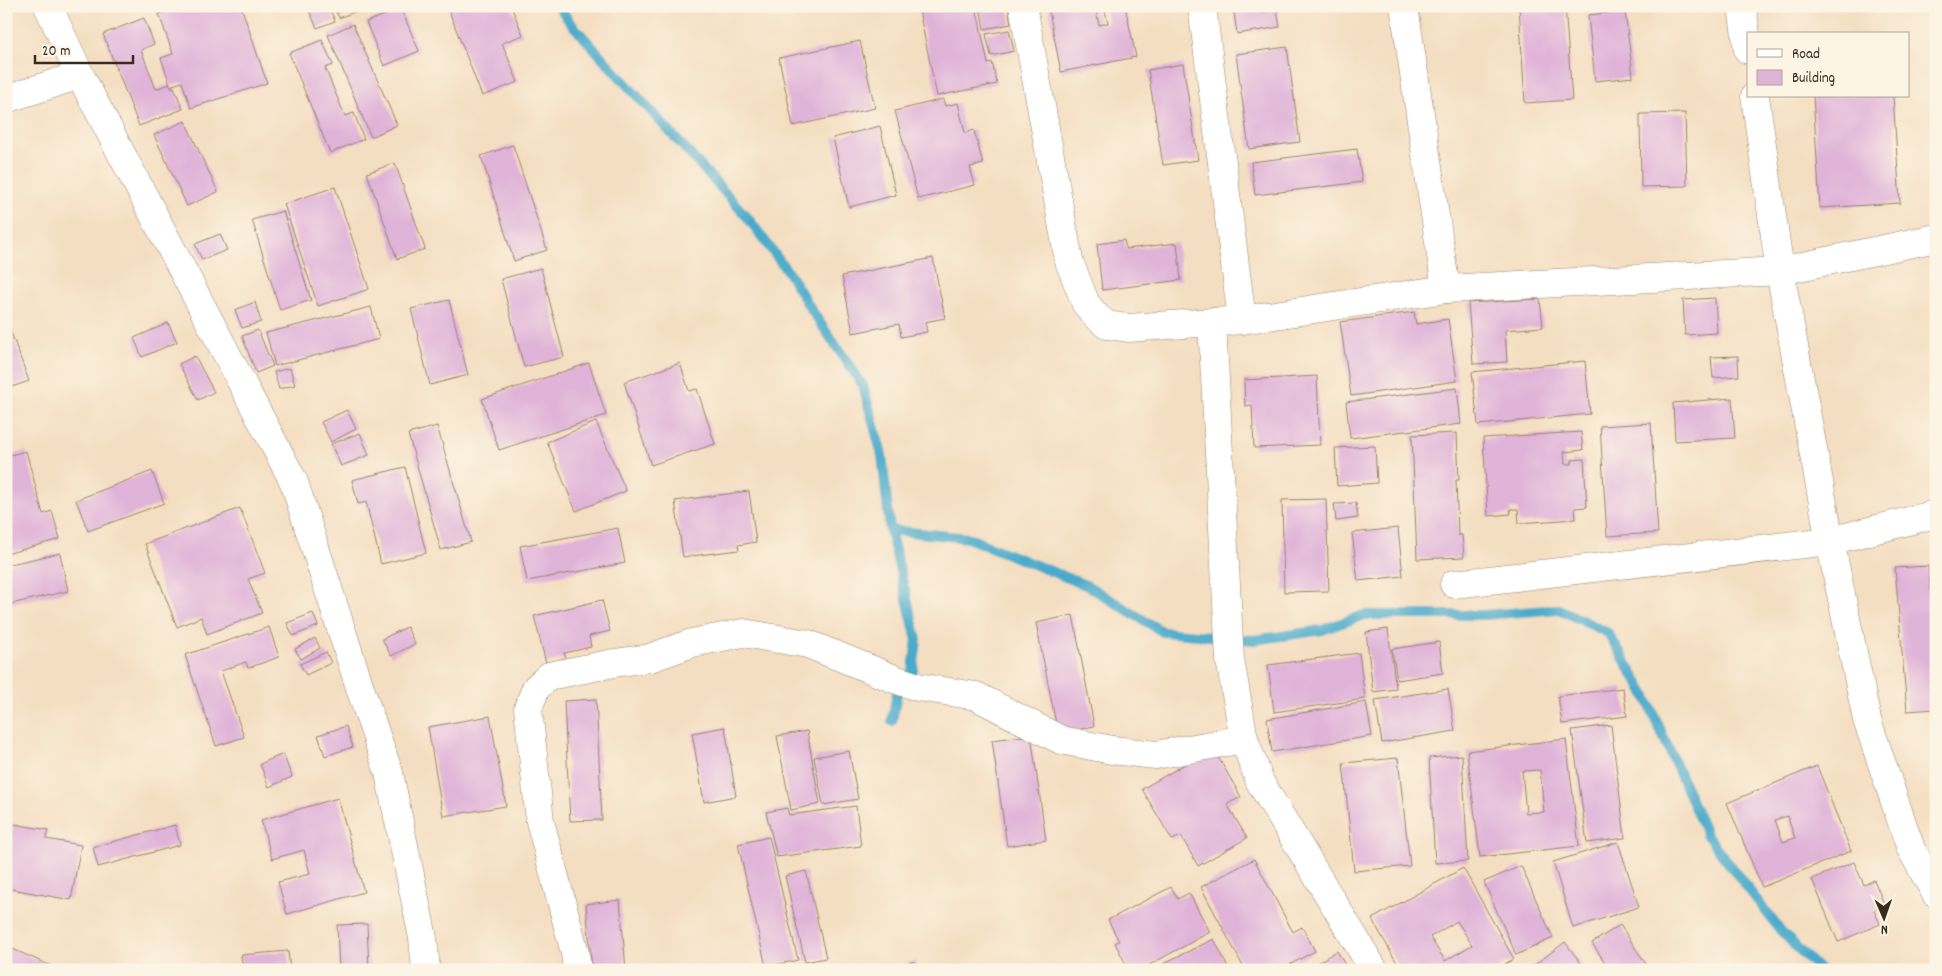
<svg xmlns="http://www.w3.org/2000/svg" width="1942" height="976" font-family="Dekko,sans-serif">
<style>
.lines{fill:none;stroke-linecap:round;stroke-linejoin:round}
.stream{stroke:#4caacb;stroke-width:10}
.building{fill:#e0b3d9;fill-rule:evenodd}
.minor-casing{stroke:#988470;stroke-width:29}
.minor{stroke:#fff;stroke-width:28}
</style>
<rect width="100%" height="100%" fill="#fcf5e5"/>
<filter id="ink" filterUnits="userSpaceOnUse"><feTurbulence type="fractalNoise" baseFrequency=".02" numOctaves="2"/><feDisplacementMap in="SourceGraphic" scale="10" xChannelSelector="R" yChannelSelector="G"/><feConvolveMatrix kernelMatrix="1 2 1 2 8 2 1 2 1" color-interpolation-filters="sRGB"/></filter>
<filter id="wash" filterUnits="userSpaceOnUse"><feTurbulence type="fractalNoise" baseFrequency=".0096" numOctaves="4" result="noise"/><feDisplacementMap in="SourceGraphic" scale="20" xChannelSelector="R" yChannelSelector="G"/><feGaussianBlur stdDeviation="1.12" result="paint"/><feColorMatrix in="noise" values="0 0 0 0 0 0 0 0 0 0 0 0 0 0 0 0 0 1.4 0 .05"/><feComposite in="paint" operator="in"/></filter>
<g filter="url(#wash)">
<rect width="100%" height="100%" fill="#f4dec1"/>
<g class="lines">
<!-- stream -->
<g class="stream">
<path d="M 559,6 L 569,21 L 748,218 L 788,272 L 814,314 L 863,385 L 882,455 L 890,530 L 917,640 L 913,670 L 897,693 L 892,721"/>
<path d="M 890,530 L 968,538 L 1088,586 L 1163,632 L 1254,640 L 1322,630 L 1364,615 L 1485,615 L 1559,609 L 1608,633 L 1644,692 L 1706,834 L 1781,931 L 1819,970"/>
</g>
</g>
<g id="blocks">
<!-- building -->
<g class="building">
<path d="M 181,6 L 241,6 L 267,83 L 191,108 L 182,82 L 170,86 L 171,88 L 174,87 L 183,109 L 139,126 L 103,34 L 144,18 L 154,44 L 141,50 L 156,89 L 170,84 L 161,58 L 173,54 L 159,14 Z"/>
<path d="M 307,6 L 328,6 L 335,21 L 317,28 Z"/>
<path d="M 334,6 L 369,6 L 339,18 Z"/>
<path d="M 447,6 L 511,6 L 523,35 L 502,43 L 518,82 L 482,96 Z"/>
<path d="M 918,6 L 976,6 L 988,64 L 992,62 L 997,84 L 937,96 Z"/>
<path d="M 980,6 L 1008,6 L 1011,24 L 984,29 Z"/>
<path d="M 1048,6 L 1095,6 L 1099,25 L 1108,23 L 1104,6 L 1125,6 L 1136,57 L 1061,72 Z"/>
<path d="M 1233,6 L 1262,6 L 1263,12 L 1277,10 L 1280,27 L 1237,34 Z"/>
<path d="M 1519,6 L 1565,6 L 1572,100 L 1525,103 Z"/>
<path d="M 401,9 L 419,51 L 384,66 L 366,22 Z"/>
<path d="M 1625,11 L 1633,77 L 1595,81 L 1588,15 Z"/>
<path d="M 353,24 L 397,125 L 371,137 L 328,35 Z"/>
<path d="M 1009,30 L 1014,51 L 991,56 L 986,34 Z"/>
<path d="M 322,40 L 333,65 L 325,68 L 345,116 L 354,113 L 364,139 L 330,153 L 289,53 Z"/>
<path d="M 860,41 L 875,108 L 793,126 L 779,58 Z"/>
<path d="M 1287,47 L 1300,142 L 1249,149 L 1236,54 Z"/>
<path d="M 1183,64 L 1198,160 L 1163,165 L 1148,70 Z"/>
<path d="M 1813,96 L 1893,96 L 1900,203 L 1820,208 Z"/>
<path d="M 943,99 L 945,106 L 958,103 L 965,133 L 974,130 L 983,164 L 970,167 L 975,185 L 918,199 L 895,111 Z"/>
<path d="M 1685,113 L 1687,186 L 1641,187 L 1640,114 Z"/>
<path d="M 185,121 L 218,192 L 187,206 L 154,135 Z"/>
<path d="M 880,126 L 896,195 L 849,207 L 833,138 Z"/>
<path d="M 513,145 L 547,250 L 514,261 L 481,156 Z"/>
<path d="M 1357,149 L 1362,182 L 1255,195 L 1251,162 Z"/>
<path d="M 395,163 L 425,249 L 397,259 L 367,173 Z"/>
<path d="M 335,187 L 369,289 L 318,306 L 284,204 Z"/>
<path d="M 283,211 L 311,300 L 280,310 L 252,220 Z"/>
<path d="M 220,234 L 227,250 L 202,260 L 195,244 Z"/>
<path d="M 1124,240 L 1126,249 L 1177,243 L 1181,280 L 1102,290 L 1097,244 Z"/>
<path d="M 933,258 L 945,318 L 925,322 L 927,332 L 901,337 L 899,324 L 853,333 L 842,276 Z"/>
<path d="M 541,268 L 564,357 L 524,367 L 501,279 Z"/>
<path d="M 1715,298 L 1717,333 L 1685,335 L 1683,300 Z"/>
<path d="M 1540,299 L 1543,327 L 1505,330 L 1507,362 L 1473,364 L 1468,303 Z"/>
<path d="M 449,300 L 468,375 L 430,385 L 411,309 Z"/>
<path d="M 255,302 L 261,322 L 242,328 L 235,310 Z"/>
<path d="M 371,307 L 379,339 L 275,366 L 266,333 Z"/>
<path d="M 1414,312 L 1416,324 L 1448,319 L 1457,381 L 1351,396 L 1340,322 Z"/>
<path d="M 6,319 L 29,381 L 6,389 Z"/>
<path d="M 168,323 L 177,342 L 142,357 L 134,338 Z"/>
<path d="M 258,330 L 273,366 L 256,373 L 242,336 Z"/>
<path d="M 195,356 L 214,392 L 198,400 L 179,364 Z"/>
<path d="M 1738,356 L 1739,376 L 1713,378 L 1711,357 Z"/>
<path d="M 1585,361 L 1590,414 L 1478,425 L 1472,372 Z"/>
<path d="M 589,363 L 606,415 L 499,450 L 482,399 Z"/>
<path d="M 680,363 L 689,391 L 697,389 L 715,444 L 651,465 L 624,382 Z"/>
<path d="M 290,368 L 295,385 L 279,389 L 274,372 Z"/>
<path d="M 1317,376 L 1320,445 L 1254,448 L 1252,405 L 1245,406 L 1244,380 Z"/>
<path d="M 1457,388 L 1461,424 L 1350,438 L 1346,402 Z"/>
<path d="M 1732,398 L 1735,438 L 1675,441 L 1673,403 Z"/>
<path d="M 347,410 L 356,429 L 331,442 L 321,422 Z"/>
<path d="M 596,422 L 626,491 L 576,511 L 547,442 Z"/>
<path d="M 1651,423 L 1658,533 L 1607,536 L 1600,426 Z"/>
<path d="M 437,426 L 471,542 L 441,550 L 408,434 Z"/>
<path d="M 1581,432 L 1583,450 L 1564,452 L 1565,464 L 1572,464 L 1572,460 L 1584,459 L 1587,507 L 1575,508 L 1576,519 L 1519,523 L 1518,509 L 1510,509 L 1511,514 L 1488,516 L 1483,438 Z"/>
<path d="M 360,433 L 369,455 L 341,466 L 331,444 Z"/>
<path d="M 1457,433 L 1459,480 L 1456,480 L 1458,535 L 1462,535 L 1464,557 L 1417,559 L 1412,435 Z"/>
<path d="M 1375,446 L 1377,483 L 1337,486 L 1335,448 Z"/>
<path d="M 26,451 L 43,514 L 52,511 L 60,539 L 6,554 L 6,456 Z"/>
<path d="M 405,467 L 426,553 L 381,564 L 366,502 L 358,504 L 352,480 Z"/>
<path d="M 152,471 L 164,503 L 88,531 L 76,500 Z"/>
<path d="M 749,491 L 756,542 L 738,545 L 739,550 L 683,557 L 675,501 Z"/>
<path d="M 1326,499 L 1329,591 L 1284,592 L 1282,500 Z"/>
<path d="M 1356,503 L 1358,518 L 1336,521 L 1334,504 Z"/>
<path d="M 240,508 L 265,573 L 248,579 L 262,613 L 207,634 L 201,617 L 177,627 L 145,544 Z"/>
<path d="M 618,528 L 625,563 L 527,581 L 520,546 Z"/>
<path d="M 1398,528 L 1403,576 L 1358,581 L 1352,533 Z"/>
<path d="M 60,553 L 68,591 L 6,605 L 6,565 Z"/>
<path d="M 1928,566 L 1936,652 L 1936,709 L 1907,711 L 1895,568 Z"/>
<path d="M 602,600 L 610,631 L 589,636 L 591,647 L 564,653 L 566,658 L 546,663 L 534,616 Z"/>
<path d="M 313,613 L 318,626 L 293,636 L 287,623 Z"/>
<path d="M 1073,615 L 1094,726 L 1058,734 L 1036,623 Z"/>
<path d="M 269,627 L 279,657 L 248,668 L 246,662 L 221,671 L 244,737 L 216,746 L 185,655 Z"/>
<path d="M 407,627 L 415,644 L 391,656 L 382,639 Z"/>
<path d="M 1388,629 L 1396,689 L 1373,692 L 1366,632 Z"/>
<path d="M 315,638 L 320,648 L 301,659 L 295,649 Z"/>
<path d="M 1439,642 L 1443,673 L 1397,680 L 1392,649 Z"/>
<path d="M 326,652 L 331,663 L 306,675 L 300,664 Z"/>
<path d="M 1359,653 L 1365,699 L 1274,712 L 1268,665 Z"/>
<path d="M 1623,688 L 1627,716 L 1562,724 L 1558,696 Z"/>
<path d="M 1448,689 L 1455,731 L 1382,743 L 1375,700 Z"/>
<path d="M 596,699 L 602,820 L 570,821 L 564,701 Z"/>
<path d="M 1366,702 L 1372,736 L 1272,752 L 1267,719 Z"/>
<path d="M 490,716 L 506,806 L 443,816 L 428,727 Z"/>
<path d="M 1611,725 L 1625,838 L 1587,843 L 1572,730 Z"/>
<path d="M 346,726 L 353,747 L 325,756 L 318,735 Z"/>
<path d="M 725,727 L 736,796 L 704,802 L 692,733 Z"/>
<path d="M 807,731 L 820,804 L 791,810 L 777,736 Z"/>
<path d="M 1031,735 L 1046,840 L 1007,846 L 992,740 Z"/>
<path d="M 1566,739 L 1579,846 L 1480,857 L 1467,751 ZM 1540,770 L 1544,812 L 1526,813 L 1522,771 Z"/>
<path d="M 1213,748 L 1241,797 L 1227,804 L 1247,838 L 1198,866 L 1181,836 L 1172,840 L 1142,789 Z"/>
<path d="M 849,751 L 858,799 L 823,805 L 814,757 Z"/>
<path d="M 283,754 L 292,777 L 269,787 L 260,764 Z"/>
<path d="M 1462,755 L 1468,861 L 1435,863 L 1429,758 Z"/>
<path d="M 1398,758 L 1410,866 L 1354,871 L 1343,763 Z"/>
<path d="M 1817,766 L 1851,851 L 1762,887 L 1727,803 ZM 1787,816 L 1795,838 L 1783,842 L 1775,820 Z"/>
<path d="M 338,798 L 364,892 L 287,914 L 278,882 L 310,874 L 304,850 L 272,859 L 261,820 Z"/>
<path d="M 856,806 L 861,846 L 777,857 L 766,812 L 787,808 L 789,815 Z"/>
<path d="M 14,824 L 48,830 L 46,839 L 81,845 L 71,900 L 6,888 L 6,832 L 12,833 Z"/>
<path d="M 175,825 L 180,845 L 98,867 L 93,847 Z"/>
<path d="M 769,837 L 798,960 L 766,967 L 738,844 Z"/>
<path d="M 1618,842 L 1639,907 L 1573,928 L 1553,862 Z"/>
<path d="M 1254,859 L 1293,932 L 1302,927 L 1315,951 L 1280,970 L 1245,970 L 1201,887 Z"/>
<path d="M 1854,862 L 1864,885 L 1874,880 L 1885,906 L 1874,910 L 1880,924 L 1838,942 L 1812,879 Z"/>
<path d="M 1521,866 L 1553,938 L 1516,955 L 1484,882 Z"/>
<path d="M 1463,868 L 1514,959 L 1494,970 L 1401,970 L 1372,919 ZM 1457,921 L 1472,945 L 1445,961 L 1430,937 Z"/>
<path d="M 806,871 L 826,958 L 805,962 L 785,876 Z"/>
<path d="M 1171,887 L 1178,899 L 1189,893 L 1210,932 L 1140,970 L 1129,970 L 1115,943 L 1119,941 L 1108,920 Z"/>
<path d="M 620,900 L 626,970 L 592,970 L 586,904 Z"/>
<path d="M 367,924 L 369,970 L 339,970 L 337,925 Z"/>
<path d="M 1620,925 L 1650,970 L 1610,970 L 1592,943 Z"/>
<path d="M 1214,939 L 1229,970 L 1167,970 L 1164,963 Z"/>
<path d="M 1565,942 L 1586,970 L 1536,970 L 1533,966 Z"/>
<path d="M 6,946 L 60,970 L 6,970 Z"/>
<path d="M 288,951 L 290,970 L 243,970 L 241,955 Z"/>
<path d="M 1337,951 L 1348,970 L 1305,970 Z"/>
<path d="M 915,961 L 918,970 L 887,970 L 887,969 Z"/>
</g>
</g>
</g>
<g filter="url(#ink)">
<use href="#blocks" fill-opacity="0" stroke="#988470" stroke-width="1"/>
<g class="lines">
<!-- minor casing -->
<g class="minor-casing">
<g id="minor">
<path d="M 48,6 L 80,75 L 294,482 L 362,694 L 389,773 L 423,938 L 426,970"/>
<path d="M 1023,6 L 1069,261 L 1086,304 L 1097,317 L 1107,325 L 1128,328 L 1242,320 L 1446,289 L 1780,271 L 1936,238"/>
<path d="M 1202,6 L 1242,320"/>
<path d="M 1404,6 L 1446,289"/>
<path d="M 1742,6 L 1748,50"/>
<path d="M 1755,96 L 1780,271 L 1830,541 L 1867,720 L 1911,849 L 1936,894"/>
<path d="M 6,99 L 80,75"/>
<path d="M 1212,322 L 1230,660 L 1244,739 L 1260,782 L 1374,970"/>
<path d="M 1454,584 L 1830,541 L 1936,514"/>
<path d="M 577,970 L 575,953 L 540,821 L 528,708 L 536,688 L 549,676 L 614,663 L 650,658 L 692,643 L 743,633 L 808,644 L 897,680 L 918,687 L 976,696 L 1061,740 L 1112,750 L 1156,755 L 1244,739"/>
</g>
</g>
<!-- minor -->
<use href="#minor" class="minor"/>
</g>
</g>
<!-- margin -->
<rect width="1942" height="976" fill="none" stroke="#fcf5e5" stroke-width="25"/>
<!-- legend -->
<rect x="1747" y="32" width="162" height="65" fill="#fcf5e5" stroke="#afa495"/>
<rect x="1757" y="49" width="25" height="8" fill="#ffffff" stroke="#afa495"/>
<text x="1792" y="58" font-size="15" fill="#3b2a1e">Road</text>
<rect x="1757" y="70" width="25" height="15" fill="#e0b3d9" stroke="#afa495"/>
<text x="1792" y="82" font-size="15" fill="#3b2a1e">Building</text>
<!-- north arrow -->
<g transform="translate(1884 918) rotate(178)" stroke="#fcf5e5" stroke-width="4" paint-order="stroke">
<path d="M0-4L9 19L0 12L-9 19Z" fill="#3b2a1e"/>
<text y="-8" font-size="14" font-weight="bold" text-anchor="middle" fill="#3b2a1e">N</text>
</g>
<!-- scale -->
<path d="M35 55v8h98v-8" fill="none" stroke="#3b2a1e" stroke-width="2.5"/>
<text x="42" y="55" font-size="15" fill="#3b2a1e" stroke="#fcf5e5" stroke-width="4" paint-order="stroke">20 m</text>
</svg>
